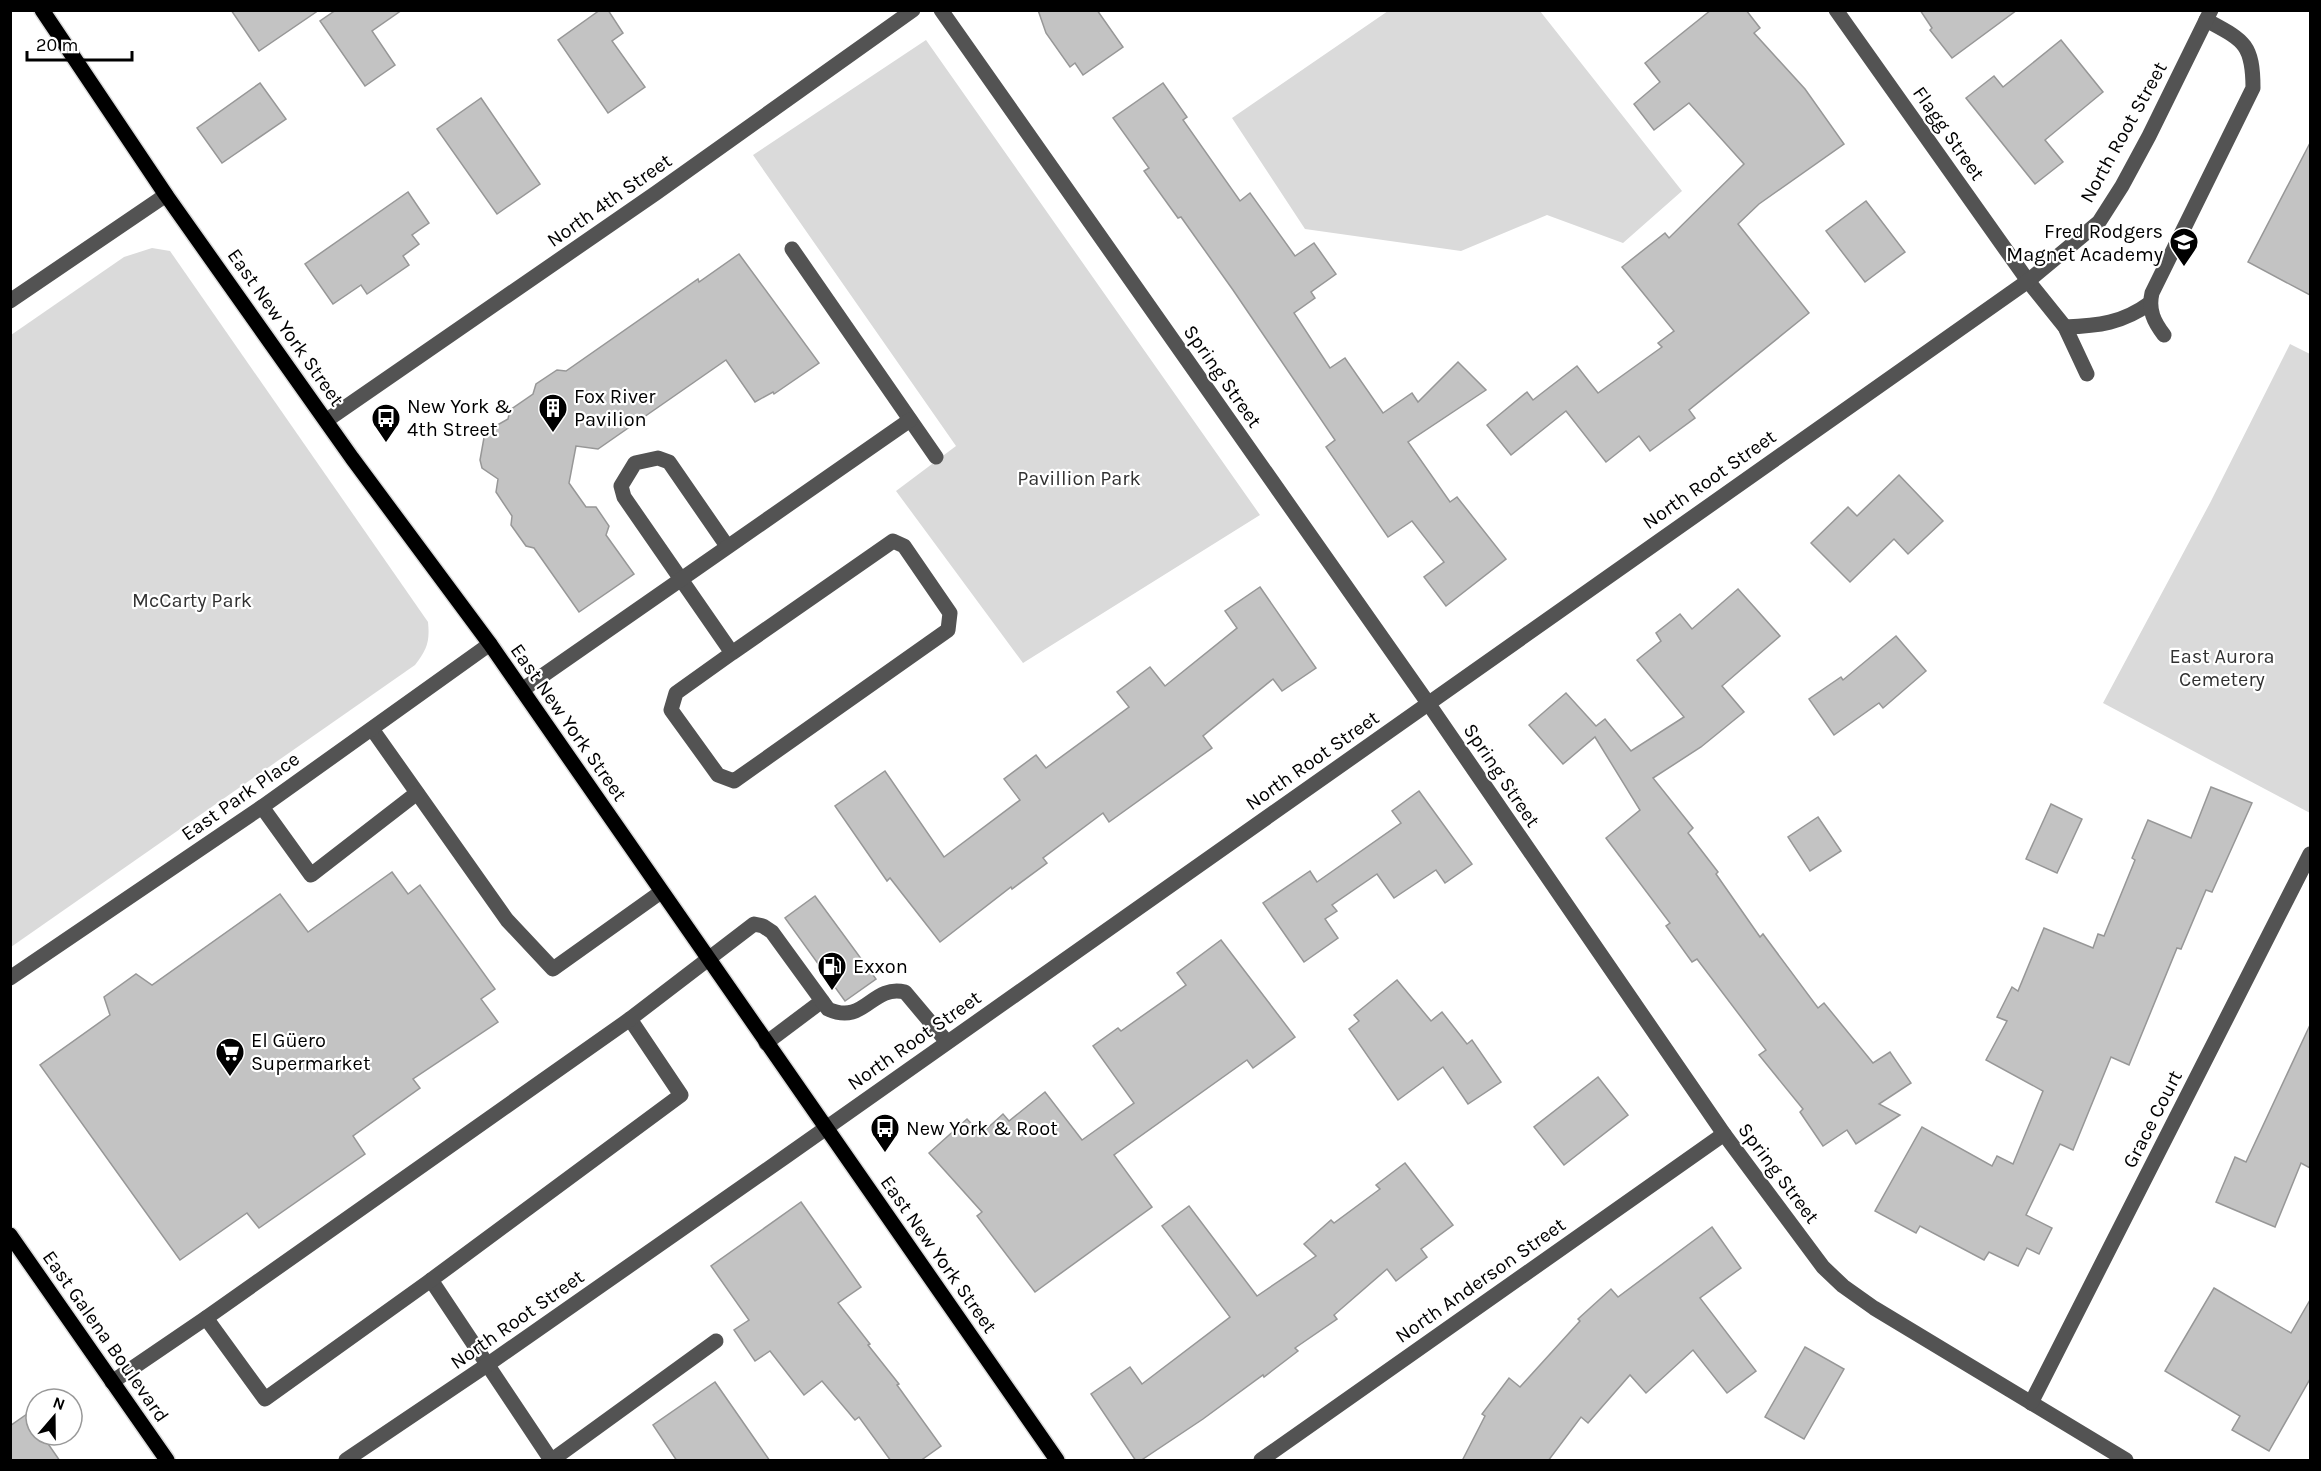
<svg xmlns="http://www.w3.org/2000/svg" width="2321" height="1471" font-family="Karla,sans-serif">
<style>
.green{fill:#dadada}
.building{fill:#c3c3c3;stroke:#979797;stroke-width:1.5}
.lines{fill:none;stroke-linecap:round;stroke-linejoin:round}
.major-casing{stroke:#dbdbdb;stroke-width:18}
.minor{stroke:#535353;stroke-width:15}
.major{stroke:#000;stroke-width:15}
.labels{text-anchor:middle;stroke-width:4.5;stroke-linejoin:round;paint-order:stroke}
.street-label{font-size:20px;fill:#000;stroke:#fff}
.poi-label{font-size:20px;fill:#000;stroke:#fff;text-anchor:start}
.park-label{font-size:20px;fill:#313131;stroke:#fff}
</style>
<rect width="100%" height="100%" fill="#fff"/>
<!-- green -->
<g class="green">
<path d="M 1388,11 L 1540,11 L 1682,191 L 1623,243 L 1547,215 L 1461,251 L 1305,229 L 1232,118 Z"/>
<path d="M 926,40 L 1260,515 L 1023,663 L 896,491 L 956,446 L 753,155 Z"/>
<path d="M 152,248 L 170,251 L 428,622 C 430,642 427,649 415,665 L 11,947 L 11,335 L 124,257 Z"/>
<path d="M 2290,344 L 2310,354 L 2310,813 L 2103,703 L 2210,503 Z"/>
</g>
<!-- building -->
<g class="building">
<path d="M 231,10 L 319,10 L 259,51 Z"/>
<path d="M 336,10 L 402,10 L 372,31 L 395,65 L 365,86 L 320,21 Z"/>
<path d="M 600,10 L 608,10 L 623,33 L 612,41 L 645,87 L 608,113 L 558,40 Z"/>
<path d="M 1038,10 L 1097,10 L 1123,47 L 1083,75 L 1075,63 L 1070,67 L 1046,33 Z"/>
<path d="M 1711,10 L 1746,10 L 1760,28 L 1754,33 L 1805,89 L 1844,144 L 1759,204 L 1738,224 L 1809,313 L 1689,410 L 1695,418 L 1650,451 L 1639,436 L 1606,462 L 1566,411 L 1511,455 L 1487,425 L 1527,392 L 1533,400 L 1577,366 L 1598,393 L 1662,347 L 1658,343 L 1674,331 L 1622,267 L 1665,233 L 1669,238 L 1744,164 L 1689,103 L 1654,130 L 1634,104 L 1660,82 L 1645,63 Z"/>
<path d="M 1920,10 L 2017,10 L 1952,58 L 1930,30 L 1932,28 Z"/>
<path d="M 2061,40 L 2103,92 L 2045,140 L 2063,162 L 2035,184 L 1966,98 L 1994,76 L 2003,87 Z"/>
<path d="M 260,83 L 286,119 L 222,163 L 197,128 Z"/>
<path d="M 1163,83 L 1187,117 L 1183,120 L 1240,201 L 1250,193 L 1295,256 L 1314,243 L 1336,274 L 1311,292 L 1315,298 L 1294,313 L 1330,368 L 1345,358 L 1383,413 L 1412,393 L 1418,402 L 1458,362 L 1486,390 L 1408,442 L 1450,502 L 1457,497 L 1506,559 L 1446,606 L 1424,577 L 1444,562 L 1412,521 L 1388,537 L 1326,447 L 1335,440 L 1233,290 L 1181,217 L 1178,218 L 1144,171 L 1149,168 L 1113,118 Z"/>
<path d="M 481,98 L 540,184 L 497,214 L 437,129 Z"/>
<path d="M 2310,143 L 2310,295 L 2248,262 Z"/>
<path d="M 408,192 L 429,223 L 412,235 L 419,244 L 403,256 L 409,265 L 367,294 L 361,285 L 333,304 L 305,264 Z"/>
<path d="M 1866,201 L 1905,252 L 1865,282 L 1826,231 Z"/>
<path d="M 739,254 L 819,363 L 774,394 L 773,392 L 755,402 L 726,360 L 598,449 L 576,446 L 569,483 L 586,507 L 596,507 L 609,526 L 606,535 L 634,574 L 579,612 L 534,548 L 526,546 L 511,525 L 512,516 L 496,492 L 498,479 L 482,468 L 480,460 L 485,432 L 508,419 L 510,410 L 533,394 L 536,384 L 557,370 L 566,371 L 698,279 L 699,282 Z"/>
<path d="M 1899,475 L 1943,521 L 1908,554 L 1894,539 L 1850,582 L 1811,543 L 1848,507 L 1857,516 Z"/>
<path d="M 1260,587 L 1316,668 L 1282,691 L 1273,679 L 1203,736 L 1212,748 L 1109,822 L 1103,813 L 1043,858 L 1047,863 L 1012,889 L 1011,887 L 940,942 L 890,878 L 887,881 L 835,806 L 885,771 L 944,857 L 1020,800 L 1004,779 L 1036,755 L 1046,768 L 1129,707 L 1117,692 L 1150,667 L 1165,686 L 1237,628 L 1225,611 Z"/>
<path d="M 1738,589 L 1780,636 L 1722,686 L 1744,712 L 1701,747 L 1653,778 L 1693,828 L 1688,833 L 1718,872 L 1716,874 L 1760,937 L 1763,934 L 1818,1008 L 1824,1003 L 1873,1063 L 1890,1052 L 1911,1083 L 1879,1104 L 1900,1115 L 1856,1144 L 1847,1130 L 1823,1146 L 1800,1112 L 1803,1109 L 1759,1055 L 1766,1050 L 1697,959 L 1692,962 L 1666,926 L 1670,923 L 1606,838 L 1640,810 L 1595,737 L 1563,764 L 1529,725 L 1566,693 L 1596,726 L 1605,719 L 1631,751 L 1684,717 L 1637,660 L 1661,641 L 1656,633 L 1680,614 L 1692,629 Z"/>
<path d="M 1896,636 L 1926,671 L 1883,708 L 1879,703 L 1834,735 L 1809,699 L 1841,677 L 1843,680 Z"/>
<path d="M 2211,787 L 2252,803 L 2212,892 L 2206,890 L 2181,949 L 2177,948 L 2129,1065 L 2111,1057 L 2073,1150 L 2060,1144 L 2026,1215 L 2052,1228 L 2039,1254 L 2027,1248 L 2018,1266 L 1989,1252 L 1984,1260 L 1920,1226 L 1916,1233 L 1875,1211 L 1922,1127 L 1992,1166 L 1997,1156 L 2013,1164 L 2043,1091 L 1986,1060 L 2007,1021 L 1997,1017 L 2012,987 L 2018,991 L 2044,928 L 2093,948 L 2098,934 L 2104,936 L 2135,860 L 2132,858 L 2148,820 L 2191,838 Z"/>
<path d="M 1419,791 L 1472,864 L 1445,883 L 1436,870 L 1394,898 L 1377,874 L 1332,905 L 1337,911 L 1325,919 L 1338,938 L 1304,962 L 1263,903 L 1310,871 L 1317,882 L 1401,823 L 1392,811 Z"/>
<path d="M 2051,804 L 2082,819 L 2057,873 L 2026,859 Z"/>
<path d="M 1818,817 L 1841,851 L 1810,871 L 1788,837 Z"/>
<path d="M 392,872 L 408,894 L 420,885 L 495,989 L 481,999 L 498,1022 L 413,1079 L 420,1088 L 353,1136 L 365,1154 L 259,1228 L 247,1213 L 180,1260 L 40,1065 L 110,1015 L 104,997 L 136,974 L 152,985 L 280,894 L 308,932 Z"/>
<path d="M 815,896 L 876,979 L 845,1001 L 785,918 Z"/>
<path d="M 1221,940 L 1295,1037 L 1253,1068 L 1247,1060 L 1114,1155 L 1152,1207 L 1035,1292 L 977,1216 L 982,1212 L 929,1153 L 967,1119 L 981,1134 L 1003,1114 L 1009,1121 L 1045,1092 L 1082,1140 L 1134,1103 L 1093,1046 L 1118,1028 L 1121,1031 L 1186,985 L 1177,973 Z"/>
<path d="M 1397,980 L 1431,1021 L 1442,1012 L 1467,1044 L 1472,1040 L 1501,1082 L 1468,1104 L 1443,1067 L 1398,1100 L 1349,1029 L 1359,1021 L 1354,1015 Z"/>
<path d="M 2310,1025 L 2310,1168 L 2301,1163 L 2275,1227 L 2216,1202 L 2235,1157 L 2246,1162 Z"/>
<path d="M 1598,1077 L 1628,1115 L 1564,1165 L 1534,1127 Z"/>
<path d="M 1405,1163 L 1453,1225 L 1421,1249 L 1427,1257 L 1396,1281 L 1387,1269 L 1334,1315 L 1337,1319 L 1295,1348 L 1298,1351 L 1264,1377 L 1263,1375 L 1203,1419 L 1140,1461 L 1136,1461 L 1091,1394 L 1130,1367 L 1142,1384 L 1230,1317 L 1162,1226 L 1189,1206 L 1257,1296 L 1316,1256 L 1304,1244 L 1331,1220 L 1334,1223 L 1380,1189 L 1376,1185 Z"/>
<path d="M 801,1202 L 861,1287 L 838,1303 L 870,1344 L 868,1345 L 899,1384 L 897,1385 L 941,1446 L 920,1461 L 891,1461 L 859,1417 L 855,1420 L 822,1381 L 804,1395 L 770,1351 L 755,1361 L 734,1330 L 749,1320 L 711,1266 Z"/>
<path d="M 1712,1227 L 1741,1268 L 1700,1298 L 1756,1371 L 1727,1393 L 1693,1350 L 1646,1393 L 1630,1375 L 1588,1423 L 1581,1417 L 1548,1461 L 1462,1461 L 1485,1416 L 1482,1414 L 1509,1378 L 1520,1387 L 1580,1321 L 1578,1319 L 1611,1289 L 1618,1297 Z"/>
<path d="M 2214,1288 L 2291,1333 L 2310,1300 L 2310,1379 L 2269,1451 L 2232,1430 L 2240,1416 L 2165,1371 Z"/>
<path d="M 1805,1347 L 1844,1369 L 1804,1439 L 1765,1417 Z"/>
<path d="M 715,1382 L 770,1461 L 677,1461 L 653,1425 Z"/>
<path d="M 27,1414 L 36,1427 L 36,1435 L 42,1435 L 60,1461 L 10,1461 L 10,1426 Z"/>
</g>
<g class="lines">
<!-- major casing -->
<g class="major-casing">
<g id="major">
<path d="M 42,10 L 166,195 L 352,458 L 490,644 L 1057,1460"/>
<path d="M 10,1235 L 167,1460"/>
</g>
</g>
<!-- minor -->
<g class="minor">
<path d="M 941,10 L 1428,703 L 1724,1134 L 1823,1267 L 1843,1286 L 1874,1308 L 2126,1460"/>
<path d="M 1836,10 L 2028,281 L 2065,327 L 2087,374"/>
<path d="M 792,249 L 936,457"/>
<path d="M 10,301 L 166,195"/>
<path d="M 2065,327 C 2098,326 2123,323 2150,303"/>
<path d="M 2164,335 C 2154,322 2148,310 2152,293 L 2253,88 C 2253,43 2243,40 2206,20"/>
<path d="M 327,420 L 656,193 L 913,10"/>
<path d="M 727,546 L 669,462 L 658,458 L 635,463 L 621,486 L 624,497 L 732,653 L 676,693 L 671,710 L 718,775 L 734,781 L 948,630 L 950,613 L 904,546 L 893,541 L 732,653"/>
<path d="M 522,690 L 910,420"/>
<path d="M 372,729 L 507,920 L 553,969 L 661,892"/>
<path d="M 262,807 L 311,875 L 417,793"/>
<path d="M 10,978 L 262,807 L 490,644"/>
<path d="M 766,1043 L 822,1001"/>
<path d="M 431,1280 L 551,1460"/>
<path d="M 206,1318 L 265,1399 L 431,1280 L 681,1095 L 630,1019"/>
<path d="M 112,1382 L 206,1318 L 630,1019 L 754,924 L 763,926 L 772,932 L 828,1009 C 865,1026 871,984 905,992 L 947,1042"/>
<path d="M 2031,1403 L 2310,854"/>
<path d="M 346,1460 L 487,1365 L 785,1157 L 2028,281 L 2099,222 L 2122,186 L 2149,136 L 2211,10"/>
<path d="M 552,1460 L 716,1341"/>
<path d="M 1261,1460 L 1724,1134"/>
</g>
<!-- major -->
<use href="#major" class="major"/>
</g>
<!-- icons -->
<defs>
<g id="school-pin" transform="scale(1.5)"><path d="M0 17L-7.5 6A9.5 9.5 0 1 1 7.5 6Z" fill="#000" stroke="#fff"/><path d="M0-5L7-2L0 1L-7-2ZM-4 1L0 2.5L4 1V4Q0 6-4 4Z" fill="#fff"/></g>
<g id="building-pin" transform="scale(1.5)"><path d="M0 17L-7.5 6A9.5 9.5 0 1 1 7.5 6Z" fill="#000" stroke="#fff"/><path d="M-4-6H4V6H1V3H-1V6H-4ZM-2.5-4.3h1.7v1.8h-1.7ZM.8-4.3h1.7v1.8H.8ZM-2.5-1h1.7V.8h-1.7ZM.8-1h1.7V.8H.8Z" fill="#fff"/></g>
<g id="bus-pin" transform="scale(1.5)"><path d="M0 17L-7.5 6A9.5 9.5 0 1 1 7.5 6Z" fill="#000" stroke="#fff"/><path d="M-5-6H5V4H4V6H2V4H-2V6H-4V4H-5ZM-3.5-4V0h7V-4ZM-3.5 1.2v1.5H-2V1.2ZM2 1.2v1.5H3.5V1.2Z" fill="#fff"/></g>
<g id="fuel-pin" transform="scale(1.5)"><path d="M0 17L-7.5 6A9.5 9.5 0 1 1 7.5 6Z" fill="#000" stroke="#fff"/><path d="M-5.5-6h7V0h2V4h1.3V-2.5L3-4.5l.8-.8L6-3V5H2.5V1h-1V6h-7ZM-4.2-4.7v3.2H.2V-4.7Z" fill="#fff"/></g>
<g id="supermarket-pin" transform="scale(1.5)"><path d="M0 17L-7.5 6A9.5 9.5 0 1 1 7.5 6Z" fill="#000" stroke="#fff"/><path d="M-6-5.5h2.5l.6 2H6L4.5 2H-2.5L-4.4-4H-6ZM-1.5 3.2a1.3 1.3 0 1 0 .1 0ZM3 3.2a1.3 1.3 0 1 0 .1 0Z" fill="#fff"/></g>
</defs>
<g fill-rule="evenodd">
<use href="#school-pin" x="2184" y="242"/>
<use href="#building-pin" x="553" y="408"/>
<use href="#bus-pin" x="386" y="418"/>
<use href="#fuel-pin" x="832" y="966"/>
<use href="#supermarket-pin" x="230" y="1052"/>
<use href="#bus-pin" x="885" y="1128"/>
</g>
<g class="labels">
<!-- street labels -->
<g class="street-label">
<text transform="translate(2123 132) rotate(-61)" y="7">North Root Street</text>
<text transform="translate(1949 133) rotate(55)" y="7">Flagg Street</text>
<text transform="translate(609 200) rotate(-35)" y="7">North 4th Street</text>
<text transform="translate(286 327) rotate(55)" y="7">East New York Street</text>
<text transform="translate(1223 376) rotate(55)" y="7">Spring Street</text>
<text transform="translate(1709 479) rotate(-35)" y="7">North Root Street</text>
<text transform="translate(569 722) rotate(55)" y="7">East New York Street</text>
<text transform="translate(1312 760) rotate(-35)" y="7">North Root Street</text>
<text transform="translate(1502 775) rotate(56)" y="7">Spring Street</text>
<text transform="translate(240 796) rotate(-35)" y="7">East Park Place</text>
<text transform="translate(914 1040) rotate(-35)" y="7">North Root Street</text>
<text transform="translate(2152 1119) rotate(-63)" y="7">Grace Court</text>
<text transform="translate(1779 1173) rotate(53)" y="7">Spring Street</text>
<text transform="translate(939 1254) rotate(55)" y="7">East New York Street</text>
<text transform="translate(1480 1280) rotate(-35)" y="7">North Anderson Street</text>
<text transform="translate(517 1319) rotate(-35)" y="7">North Root Street</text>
<text transform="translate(106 1336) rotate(55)" y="7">East Galena Boulevard</text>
</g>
<!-- poi labels -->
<g class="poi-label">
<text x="2163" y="238" text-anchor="end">Fred Rodgers<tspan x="2163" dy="23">Magnet Academy</tspan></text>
<text x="574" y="403">Fox River<tspan x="574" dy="23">Pavilion</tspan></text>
<text x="407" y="413">New York &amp;<tspan x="407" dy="23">4th Street</tspan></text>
<text x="853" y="973">Exxon</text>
<text x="251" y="1047">El Güero<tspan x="251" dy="23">Supermarket</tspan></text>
<text x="906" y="1135">New York &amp; Root</text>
</g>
<!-- park labels -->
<g class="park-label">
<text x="1079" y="485">Pavillion Park</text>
<text x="192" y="607">McCarty Park</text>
<text x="2222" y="663">East Aurora<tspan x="2222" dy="23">Cemetery</tspan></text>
</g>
</g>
<!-- border -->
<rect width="2321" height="1471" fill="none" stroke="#000000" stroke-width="24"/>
<!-- north arrow -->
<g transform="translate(54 1417) rotate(20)"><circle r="28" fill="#ffffff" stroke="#999999" stroke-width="1.5"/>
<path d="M0-4.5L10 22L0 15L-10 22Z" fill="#000000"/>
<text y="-9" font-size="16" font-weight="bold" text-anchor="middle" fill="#000000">N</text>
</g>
<!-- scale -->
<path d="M27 51v9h105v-9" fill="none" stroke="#000000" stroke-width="3"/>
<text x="36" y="51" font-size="18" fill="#000000" stroke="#ffffff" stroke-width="4.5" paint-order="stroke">20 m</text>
</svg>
